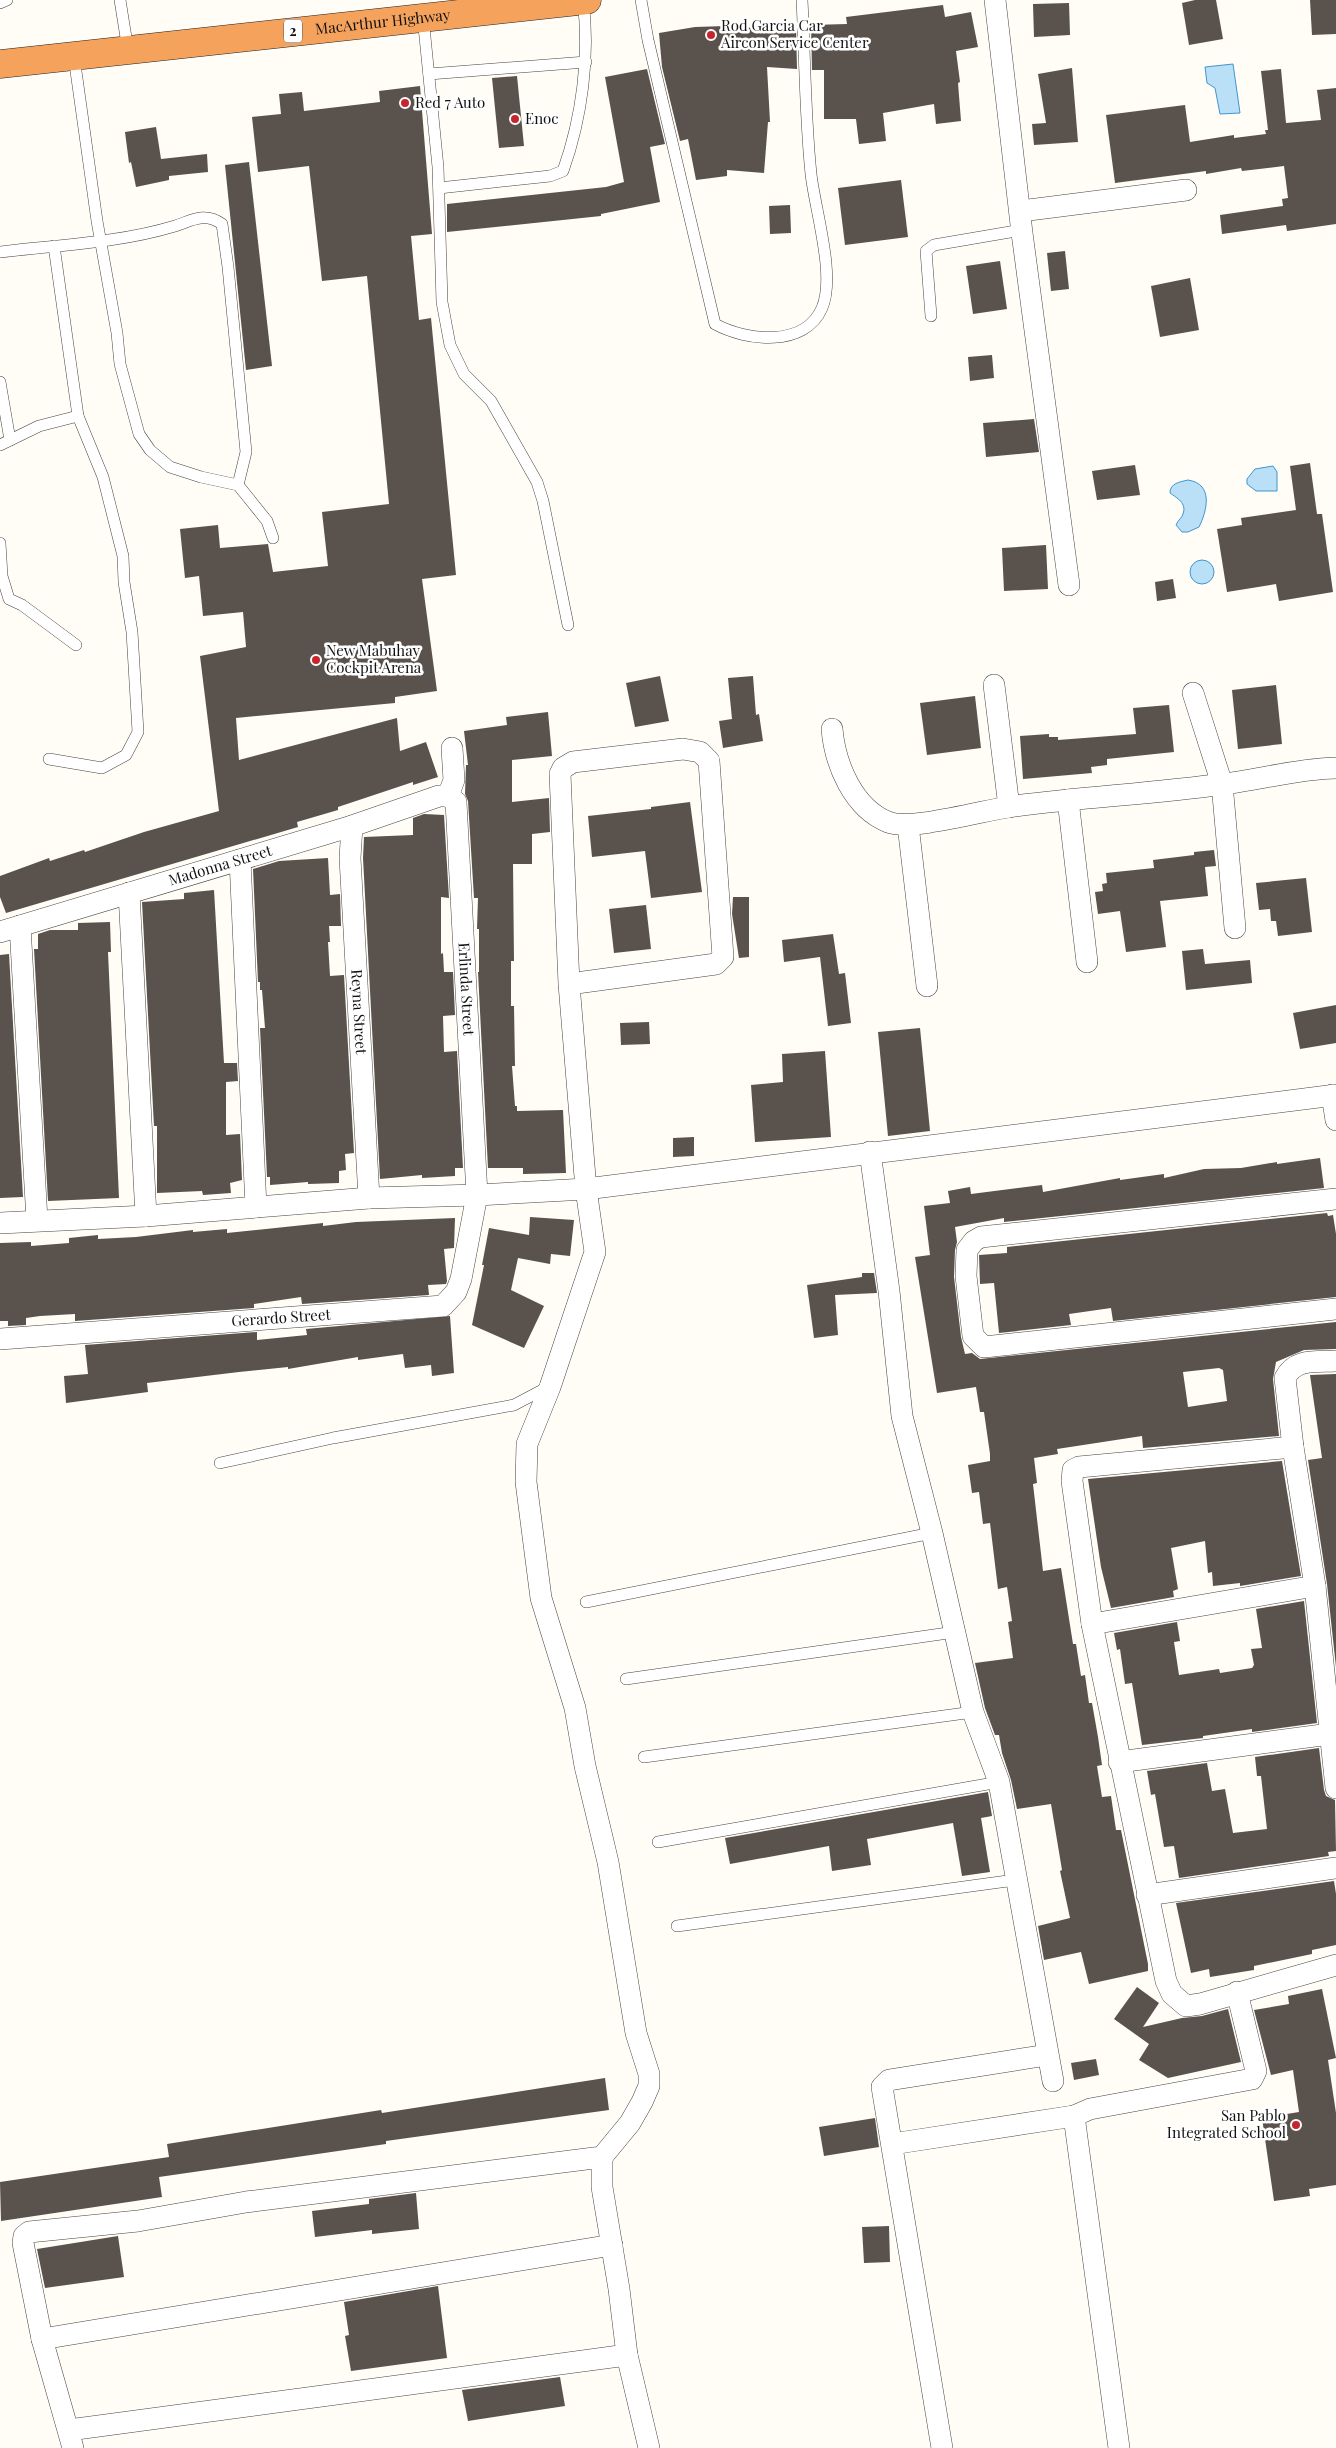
<svg xmlns="http://www.w3.org/2000/svg" width="1336" height="2448" font-family="'Playfair Display',serif">
<style>
.water{fill:#b9e0f7;stroke:#3f96cf}
.building{fill:#5a524d;fill-rule:evenodd}
.lines{fill:none;stroke-linecap:round;stroke-linejoin:round}
.lane-casing{stroke:#444;stroke-width:12}
.street-casing{stroke:#444;stroke-width:22}
.highway-casing{stroke:#222;stroke-width:29}
.lane{stroke:#fff;stroke-width:11}
.street{stroke:#fff;stroke-width:21}
.highway{stroke:#f5a25d;stroke-width:28}
.poi-dot{fill:#c4262e;stroke:#fff;stroke-width:2}
.labels{text-anchor:middle;stroke-width:5;stroke-linejoin:round;paint-order:stroke}
.shield{fill:#fff;stroke:#585858;stroke-width:1}
.shield-label{font-size:14px;font-weight:bold;fill:#111}
.street-label{font-size:15px;fill:#111;stroke:#fff}
.poi-label{font-size:15px;fill:#111;stroke:#fff;text-anchor:start}
</style>
<rect width="100%" height="100%" fill="#fffdf5"/>
<!-- water -->
<g class="water">
<path d="M 1233,64 L 1240,113 L 1220,114 L 1215,88 L 1207,83 L 1205,67 Z"/>
<path d="M 1273,466 L 1277,472 L 1277,491 L 1256,491 L 1247,484 L 1247,479 L 1255,469 Z"/>
<path d="M 1188,480 C 1214,484 1207,511 1199,527 L 1188,532 L 1182,532 L 1176,525 C 1178,520 1182,518 1183,514 C 1187,503 1177,498 1170,493 C 1170,483 1180,482 1188,480 Z"/>
<circle cx="1202" cy="572" r="12"/>
</g>
<!-- building -->
<g class="building">
<path d="M 1195,0 L 1216,0 L 1223,39 L 1189,45 L 1182,3 Z"/>
<path d="M 1310,0 L 1336,0 L 1336,34 L 1312,35 Z"/>
<path d="M 1069,3 L 1070,35 L 1034,37 L 1033,4 Z"/>
<path d="M 943,5 L 945,17 L 971,12 L 978,47 L 956,51 L 960,82 L 958,83 L 961,121 L 936,124 L 934,104 L 883,113 L 886,141 L 859,144 L 856,119 L 824,119 L 824,70 L 812,70 L 811,25 L 847,24 L 846,17 Z"/>
<path d="M 790,25 L 796,26 L 797,69 L 767,67 L 770,122 L 768,122 L 764,173 L 727,170 L 727,176 L 696,180 L 688,139 L 680,141 L 662,67 L 659,33 L 695,27 L 726,26 L 726,29 Z"/>
<path d="M 1072,68 L 1078,142 L 1034,145 L 1032,124 L 1046,123 L 1038,74 Z"/>
<path d="M 647,69 L 665,144 L 650,147 L 660,202 L 601,214 L 601,216 L 447,232 L 447,204 L 606,187 L 624,182 L 605,77 Z"/>
<path d="M 1281,69 L 1286,123 L 1321,120 L 1317,90 L 1336,88 L 1336,224 L 1287,231 L 1286,225 L 1222,234 L 1220,215 L 1283,206 L 1282,199 L 1288,198 L 1284,166 L 1242,171 L 1241,168 L 1206,174 L 1206,171 L 1115,183 L 1106,115 L 1185,105 L 1190,142 L 1234,135 L 1234,138 L 1266,134 L 1265,130 L 1268,130 L 1261,71 Z"/>
<path d="M 517,76 L 524,146 L 499,148 L 492,78 Z"/>
<path d="M 420,86 L 432,234 L 411,236 L 419,320 L 431,318 L 456,575 L 422,579 L 437,691 L 395,697 L 395,703 L 236,718 L 239,760 L 397,718 L 400,751 L 426,742 L 438,777 L 413,785 L 413,782 L 338,807 L 338,810 L 297,822 L 298,827 L 6,913 L 0,897 L 0,876 L 49,858 L 50,861 L 84,850 L 85,852 L 144,832 L 219,811 L 200,656 L 246,647 L 243,612 L 203,616 L 199,576 L 185,578 L 180,529 L 218,525 L 220,548 L 268,544 L 273,572 L 328,566 L 322,512 L 389,504 L 367,276 L 322,281 L 309,166 L 258,172 L 252,117 L 281,114 L 279,94 L 302,92 L 304,111 L 380,102 L 379,91 Z"/>
<path d="M 156,127 L 161,159 L 207,154 L 208,172 L 169,176 L 169,180 L 136,187 L 131,162 L 129,163 L 125,132 Z"/>
<path d="M 249,162 L 272,366 L 246,370 L 225,165 Z"/>
<path d="M 901,180 L 908,237 L 845,245 L 838,188 Z"/>
<path d="M 790,205 L 791,233 L 770,234 L 769,206 Z"/>
<path d="M 1065,251 L 1069,289 L 1051,291 L 1047,253 Z"/>
<path d="M 1000,261 L 1007,309 L 973,314 L 966,266 Z"/>
<path d="M 1190,278 L 1199,330 L 1160,337 L 1151,286 Z"/>
<path d="M 992,355 L 994,378 L 970,381 L 968,357 Z"/>
<path d="M 1034,419 L 1039,452 L 986,457 L 983,423 Z"/>
<path d="M 1310,463 L 1317,514 L 1322,514 L 1333,592 L 1279,601 L 1276,584 L 1227,592 L 1217,529 L 1242,525 L 1241,518 L 1296,510 L 1290,466 Z"/>
<path d="M 1135,465 L 1140,495 L 1097,500 L 1092,471 Z"/>
<path d="M 1046,545 L 1048,589 L 1004,591 L 1002,548 Z"/>
<path d="M 1173,579 L 1176,598 L 1157,601 L 1155,582 Z"/>
<path d="M 660,676 L 669,721 L 635,727 L 626,683 Z"/>
<path d="M 753,676 L 756,715 L 759,714 L 763,741 L 723,748 L 719,721 L 732,719 L 728,678 Z"/>
<path d="M 1276,685 L 1282,744 L 1238,749 L 1232,690 Z"/>
<path d="M 975,696 L 981,748 L 927,755 L 920,703 Z"/>
<path d="M 1169,705 L 1174,752 L 1107,759 L 1107,765 L 1091,767 L 1092,773 L 1023,779 L 1020,736 L 1049,734 L 1049,737 L 1058,737 L 1058,740 L 1136,734 L 1133,708 Z"/>
<path d="M 548,712 L 552,756 L 512,760 L 512,802 L 549,798 L 550,832 L 532,834 L 532,864 L 513,864 L 514,961 L 511,961 L 511,1006 L 514,1006 L 515,1066 L 512,1066 L 515,1106 L 517,1106 L 517,1111 L 563,1110 L 566,1173 L 523,1174 L 523,1168 L 488,1168 L 478,972 L 479,972 L 479,929 L 477,929 L 478,898 L 474,898 L 468,801 L 465,794 L 466,765 L 468,765 L 464,731 L 507,725 L 506,717 Z"/>
<path d="M 690,802 L 702,892 L 651,898 L 645,851 L 592,857 L 588,816 L 651,809 L 651,807 Z"/>
<path d="M 424,814 L 444,815 L 449,898 L 441,897 L 441,954 L 443,953 L 444,972 L 453,972 L 455,1015 L 443,1016 L 444,1052 L 457,1051 L 463,1168 L 455,1168 L 455,1176 L 422,1178 L 422,1175 L 380,1179 L 363,858 L 364,837 L 413,835 L 413,818 Z"/>
<path d="M 1214,850 L 1216,866 L 1205,867 L 1208,896 L 1160,901 L 1166,947 L 1126,952 L 1120,911 L 1098,914 L 1095,892 L 1103,891 L 1102,884 L 1107,883 L 1106,873 L 1154,868 L 1153,860 L 1194,855 L 1194,852 Z"/>
<path d="M 328,858 L 330,895 L 340,894 L 341,926 L 329,926 L 330,942 L 328,942 L 330,976 L 344,975 L 354,1153 L 345,1154 L 346,1170 L 339,1171 L 339,1183 L 308,1184 L 308,1182 L 270,1185 L 270,1177 L 267,1177 L 260,1028 L 265,1028 L 262,990 L 260,990 L 260,982 L 258,982 L 253,869 L 279,861 Z"/>
<path d="M 1306,878 L 1312,932 L 1278,936 L 1276,921 L 1271,921 L 1270,909 L 1259,910 L 1256,883 Z"/>
<path d="M 214,890 L 224,1063 L 237,1063 L 238,1081 L 226,1082 L 226,1135 L 240,1134 L 242,1180 L 230,1183 L 231,1193 L 203,1195 L 202,1191 L 157,1193 L 157,1126 L 154,1126 L 142,902 L 184,899 L 184,893 Z"/>
<path d="M 733,897 L 749,897 L 749,957 L 739,958 L 732,914 Z"/>
<path d="M 646,905 L 651,949 L 614,953 L 609,909 Z"/>
<path d="M 110,922 L 111,952 L 108,952 L 119,1198 L 48,1201 L 34,949 L 38,949 L 38,934 L 50,930 L 78,930 L 78,923 Z"/>
<path d="M 833,934 L 839,974 L 845,973 L 851,1023 L 828,1026 L 820,957 L 784,962 L 782,940 Z"/>
<path d="M 1203,949 L 1205,964 L 1250,960 L 1252,983 L 1186,990 L 1182,951 Z"/>
<path d="M 9,954 L 23,1197 L 0,1198 L 0,955 Z"/>
<path d="M 1336,1005 L 1336,1043 L 1300,1049 L 1293,1013 Z"/>
<path d="M 649,1022 L 650,1044 L 621,1045 L 620,1023 Z"/>
<path d="M 920,1028 L 930,1131 L 888,1136 L 878,1032 Z"/>
<path d="M 825,1051 L 831,1137 L 755,1142 L 751,1085 L 783,1082 L 782,1054 Z"/>
<path d="M 694,1137 L 694,1156 L 673,1157 L 673,1138 Z"/>
<path d="M 1320,1158 L 1324,1188 L 1004,1222 L 1004,1218 L 955,1227 L 957,1242 L 955,1250 L 954,1277 L 961,1337 L 965,1354 L 972,1353 L 980,1359 L 1336,1322 L 1336,1349 L 1304,1350 L 1276,1362 L 1273,1379 L 1279,1436 L 1143,1448 L 1142,1436 L 1057,1449 L 1058,1454 L 1034,1458 L 1037,1483 L 1033,1484 L 1043,1571 L 1061,1568 L 1073,1644 L 1076,1644 L 1081,1676 L 1085,1675 L 1089,1703 L 1092,1703 L 1098,1737 L 1102,1765 L 1097,1766 L 1102,1797 L 1111,1796 L 1116,1830 L 1121,1830 L 1148,1964 L 1148,1971 L 1089,1984 L 1081,1952 L 1044,1960 L 1038,1926 L 1070,1918 L 1060,1871 L 1062,1870 L 1051,1804 L 1017,1809 L 1011,1780 L 1002,1753 L 999,1735 L 995,1735 L 985,1708 L 975,1663 L 1013,1658 L 1008,1622 L 1012,1621 L 1007,1587 L 998,1589 L 990,1523 L 983,1524 L 979,1492 L 972,1493 L 968,1465 L 990,1461 L 990,1454 L 984,1412 L 980,1412 L 976,1387 L 937,1393 L 915,1257 L 930,1255 L 924,1206 L 950,1203 L 948,1191 L 970,1187 L 971,1194 L 1042,1185 L 1043,1192 L 1120,1178 L 1120,1180 L 1164,1174 L 1164,1178 L 1204,1169 L 1241,1168 L 1277,1162 L 1277,1164 ZM 1219,1368 L 1223,1370 L 1227,1401 L 1188,1407 L 1183,1372 Z"/>
<path d="M 1327,1213 L 1328,1216 L 1333,1215 L 1336,1234 L 1336,1297 L 1113,1321 L 1111,1308 L 1069,1314 L 1071,1325 L 999,1333 L 994,1283 L 980,1284 L 979,1255 L 1007,1253 L 1007,1247 Z"/>
<path d="M 530,1217 L 574,1220 L 570,1256 L 551,1254 L 550,1264 L 518,1258 L 511,1290 L 544,1306 L 524,1348 L 472,1325 L 484,1265 L 482,1265 L 489,1228 L 529,1235 Z"/>
<path d="M 455,1218 L 454,1248 L 444,1249 L 447,1281 L 446,1284 L 428,1285 L 429,1295 L 302,1304 L 301,1297 L 254,1304 L 254,1308 L 75,1321 L 75,1314 L 40,1316 L 26,1318 L 26,1325 L 8,1326 L 8,1321 L 0,1321 L 0,1243 L 31,1242 L 31,1246 L 69,1243 L 69,1238 L 98,1235 L 98,1239 L 136,1237 L 193,1230 L 193,1232 L 227,1229 L 227,1233 L 323,1223 L 323,1226 L 356,1222 Z"/>
<path d="M 862,1273 L 874,1273 L 877,1293 L 835,1295 L 838,1335 L 814,1338 L 807,1285 L 862,1277 Z"/>
<path d="M 450,1316 L 454,1373 L 432,1376 L 431,1365 L 405,1368 L 403,1354 L 358,1360 L 358,1357 L 288,1369 L 288,1367 L 239,1372 L 147,1383 L 148,1392 L 66,1403 L 64,1376 L 88,1374 L 85,1345 L 257,1332 L 257,1340 L 307,1335 L 306,1329 Z"/>
<path d="M 1336,1374 L 1336,1667 L 1327,1584 L 1308,1460 L 1322,1458 L 1310,1375 Z"/>
<path d="M 1282,1461 L 1301,1576 L 1240,1586 L 1240,1583 L 1213,1586 L 1212,1572 L 1208,1573 L 1205,1541 L 1171,1548 L 1178,1589 L 1173,1591 L 1174,1597 L 1111,1608 L 1101,1567 L 1088,1479 Z"/>
<path d="M 1304,1601 L 1317,1723 L 1252,1732 L 1252,1729 L 1203,1736 L 1203,1738 L 1142,1745 L 1132,1683 L 1125,1684 L 1120,1649 L 1117,1650 L 1114,1633 L 1177,1622 L 1180,1641 L 1174,1642 L 1179,1675 L 1219,1669 L 1220,1673 L 1252,1668 L 1254,1665 L 1251,1649 L 1262,1648 L 1256,1609 Z"/>
<path d="M 1319,1748 L 1324,1790 L 1326,1796 L 1335,1800 L 1336,1851 L 1328,1852 L 1329,1856 L 1179,1878 L 1174,1846 L 1164,1847 L 1155,1794 L 1151,1795 L 1147,1771 L 1207,1763 L 1212,1791 L 1225,1789 L 1233,1833 L 1267,1829 L 1261,1776 L 1257,1776 L 1255,1757 Z"/>
<path d="M 988,1792 L 992,1816 L 981,1818 L 990,1872 L 962,1876 L 953,1823 L 867,1839 L 871,1865 L 832,1871 L 829,1846 L 730,1864 L 725,1838 Z"/>
<path d="M 1334,1881 L 1336,1894 L 1336,1945 L 1312,1950 L 1312,1954 L 1254,1966 L 1254,1970 L 1210,1977 L 1209,1969 L 1191,1973 L 1176,1903 Z"/>
<path d="M 1137,1987 L 1159,2003 L 1143,2027 L 1182,2018 L 1202,2016 L 1228,2009 L 1241,2062 L 1168,2078 L 1139,2060 L 1149,2044 L 1114,2019 Z"/>
<path d="M 1322,1989 L 1336,2058 L 1328,2060 L 1336,2113 L 1336,2185 L 1309,2189 L 1310,2196 L 1274,2201 L 1262,2118 L 1299,2112 L 1293,2070 L 1271,2075 L 1254,2010 L 1289,2004 L 1288,1996 Z"/>
<path d="M 1096,2059 L 1099,2075 L 1074,2080 L 1071,2063 Z"/>
<path d="M 605,2078 L 609,2110 L 386,2141 L 386,2144 L 159,2177 L 162,2197 L 1,2221 L 0,2182 L 169,2157 L 167,2144 L 381,2110 L 382,2113 Z"/>
<path d="M 875,2118 L 879,2147 L 824,2156 L 819,2127 Z"/>
<path d="M 416,2193 L 419,2229 L 372,2234 L 372,2230 L 315,2237 L 312,2211 L 369,2204 L 369,2199 Z"/>
<path d="M 889,2226 L 890,2262 L 864,2263 L 862,2227 Z"/>
<path d="M 118,2236 L 124,2277 L 45,2288 L 37,2249 Z"/>
<path d="M 438,2286 L 447,2358 L 351,2371 L 345,2336 L 349,2335 L 344,2302 Z"/>
<path d="M 560,2377 L 565,2406 L 468,2421 L 462,2390 Z"/>
</g>
<g class="lines">
<!-- lane casing -->
<g class="lane-casing">
<g id="lane">
<path d="M 120,0 L 128,50"/>
<path d="M 641,0 L 648,40 L 715,324 C 746,341 805,348 822,308 C 836,276 815,210 811,174 C 805,116 805,58 802,0"/>
<path d="M 0,3 L 7,0"/>
<path d="M 423,17 L 438,167 L 442,302 L 450,345 L 464,374 L 491,401 L 537,482 L 543,501 L 568,625"/>
<path d="M 74,57 L 97,221 L 117,333 L 120,364 L 139,434 L 150,450 L 170,467 L 201,477 L 238,485 L 267,521 L 273,538"/>
<path d="M 429,74 L 586,62"/>
<path d="M 439,188 L 550,176 L 563,171 C 582,118 590,56 583,0"/>
<path d="M 0,252 C 58,245 119,243 175,226 C 193,220 205,212 222,224 L 228,267 L 246,452 L 238,485"/>
<path d="M 931,316 L 926,251 L 934,245 L 1022,230"/>
<path d="M 0,382 L 10,440"/>
<path d="M 0,445 L 39,426 L 78,416"/>
<path d="M 0,543 L 2,576 L 9,599 L 22,605 L 76,645"/>
<path d="M 49,759 L 102,768 L 126,755 L 138,732 L 132,632 L 124,582 L 123,556 L 103,477 L 78,416 L 54,246"/>
<path d="M 220,1463 L 333,1438 L 514,1405 L 548,1387"/>
<path d="M 586,1602 L 932,1533"/>
<path d="M 626,1679 L 955,1632"/>
<path d="M 644,1757 L 973,1712"/>
<path d="M 658,1842 L 999,1782"/>
<path d="M 677,1926 L 1015,1880"/>
</g>
</g>
<!-- street casing -->
<g class="street-casing">
<g id="street">
<path d="M 995,0 L 1022,233 L 1069,585"/>
<path d="M 1021,211 L 1186,190"/>
<path d="M 994,685 L 1009,807"/>
<path d="M 1193,693 L 1222,784 L 1235,928"/>
<path d="M 832,729 C 835,764 853,808 888,822 C 910,831 982,811 1008,807 C 1080,797 1152,794 1223,784 C 1258,780 1302,768 1336,768"/>
<path d="M 448,796 L 454,780 L 452,748"/>
<path d="M 1068,800 L 1087,962"/>
<path d="M 908,825 L 927,986"/>
<path id="s1" d="M 352,826 L 350,858 L 369,1198"/>
<path d="M 240,860 L 256,1207"/>
<path d="M 129,893 L 146,1216"/>
<path d="M 20,926 L 37,1220"/>
<path id="s2" d="M 0,932 L 352,826 L 439,796 L 448,796 L 456,802 L 477,1195 L 461,1279 L 456,1292 L 443,1306 L 0,1339"/>
<path d="M 1332,1095 L 1336,1120"/>
<path d="M 870,1152 L 889,1291 L 902,1416 L 932,1533 L 973,1712 L 999,1782 L 1053,2081"/>
<path d="M 1336,1199 L 981,1237 L 974,1241 L 967,1250 L 966,1276 L 973,1336 L 984,1347 L 1336,1309"/>
<path d="M 0,1223 L 146,1216 L 369,1198 L 477,1195 L 586,1189 L 1336,1095"/>
<path d="M 1336,1361 C 1316,1362 1295,1358 1285,1378 L 1293,1447 L 1315,1586 L 1336,1788"/>
<path d="M 1293,1447 L 1079,1467 L 1073,1470 L 1072,1481 L 1092,1624 L 1166,1981 L 1172,1994 L 1186,2006 L 1200,2004 L 1336,1965"/>
<path d="M 1092,1624 L 1315,1586"/>
<path d="M 1119,1762 L 1330,1734"/>
<path d="M 1147,1895 L 1336,1868"/>
<path d="M 1074,2116 L 1119,2448"/>
<path d="M 892,2144 L 1074,2116 L 1090,2109 L 1252,2079 L 1256,2071 L 1237,1992"/>
<path d="M 602,2157 L 602,2187 L 619,2289 L 627,2355 L 649,2448"/>
<path d="M 42,2339 L 612,2245"/>
<path d="M 69,2430 L 627,2355"/>
<path d="M 73,2448 L 42,2339 L 23,2243 L 24,2236 L 29,2232 L 138,2221 L 246,2202 L 602,2157 L 630,2123 L 642,2102 L 649,2086 L 649,2074 L 636,2033 L 608,1862 L 585,1766 L 575,1708 L 541,1598 L 526,1482 L 527,1444 L 550,1387 L 595,1252 L 586,1189 L 569,984 L 560,774 L 563,768 L 573,762 L 683,749 L 700,752 L 709,761 L 723,957 L 716,964 L 569,984"/>
<path d="M 942,2448 L 882,2087 L 889,2080 L 1047,2055"/>
</g>
</g>
<!-- highway casing -->
<g class="highway-casing">
<g id="highway">
<path id="s3" d="M 0,64 L 587,0"/>
</g>
</g>
<!-- lane -->
<use href="#lane" class="lane"/>
<!-- street -->
<use href="#street" class="street"/>
<!-- highway -->
<use href="#highway" class="highway"/>
</g>
<!-- markers -->
<g class="poi-dot">
<circle cx="711" cy="35" r="5"/>
<circle cx="405" cy="103" r="5"/>
<circle cx="515" cy="119" r="5"/>
<circle cx="316" cy="660" r="5"/>
<circle cx="1296" cy="2125" r="5"/>
</g>
<g class="labels">
<!-- shield labels -->
<rect class="shield" x="284" y="19.5" width="18" height="23" rx="4"/>
<g class="shield-label">
<text x="293" y="36">2</text>
</g>
<!-- street labels -->
<g class="street-label">
<text dy="5" stroke="none"><textPath href="#s3" startOffset="385">MacArthur Highway</textPath></text>
<text dy="5" stroke="none"><textPath href="#s2" startOffset="230">Madonna Street</textPath></text>
<text dy="5" stroke="none"><textPath href="#s2" startOffset="666">Erlinda Street</textPath></text>
<text dy="5" stroke="none"><textPath href="#s1" startOffset="186">Reyna Street</textPath></text>
<text transform="translate(281 1318) rotate(-4)" y="5">Gerardo Street</text>
</g>
<!-- poi labels -->
<g class="poi-label">
<text x="721" y="31">Rod Garcia Car<tspan x="721" dy="17">Aircon Service Center</tspan></text>
<text x="415" y="108">Red 7 Auto</text>
<text x="525" y="124">Enoc</text>
<text x="326" y="656">New Mabuhay<tspan x="326" dy="17">Cockpit Arena</tspan></text>
<text x="1286" y="2121" text-anchor="end">San Pablo<tspan x="1286" dy="17">Integrated School</tspan></text>
</g>
</g>
</svg>
